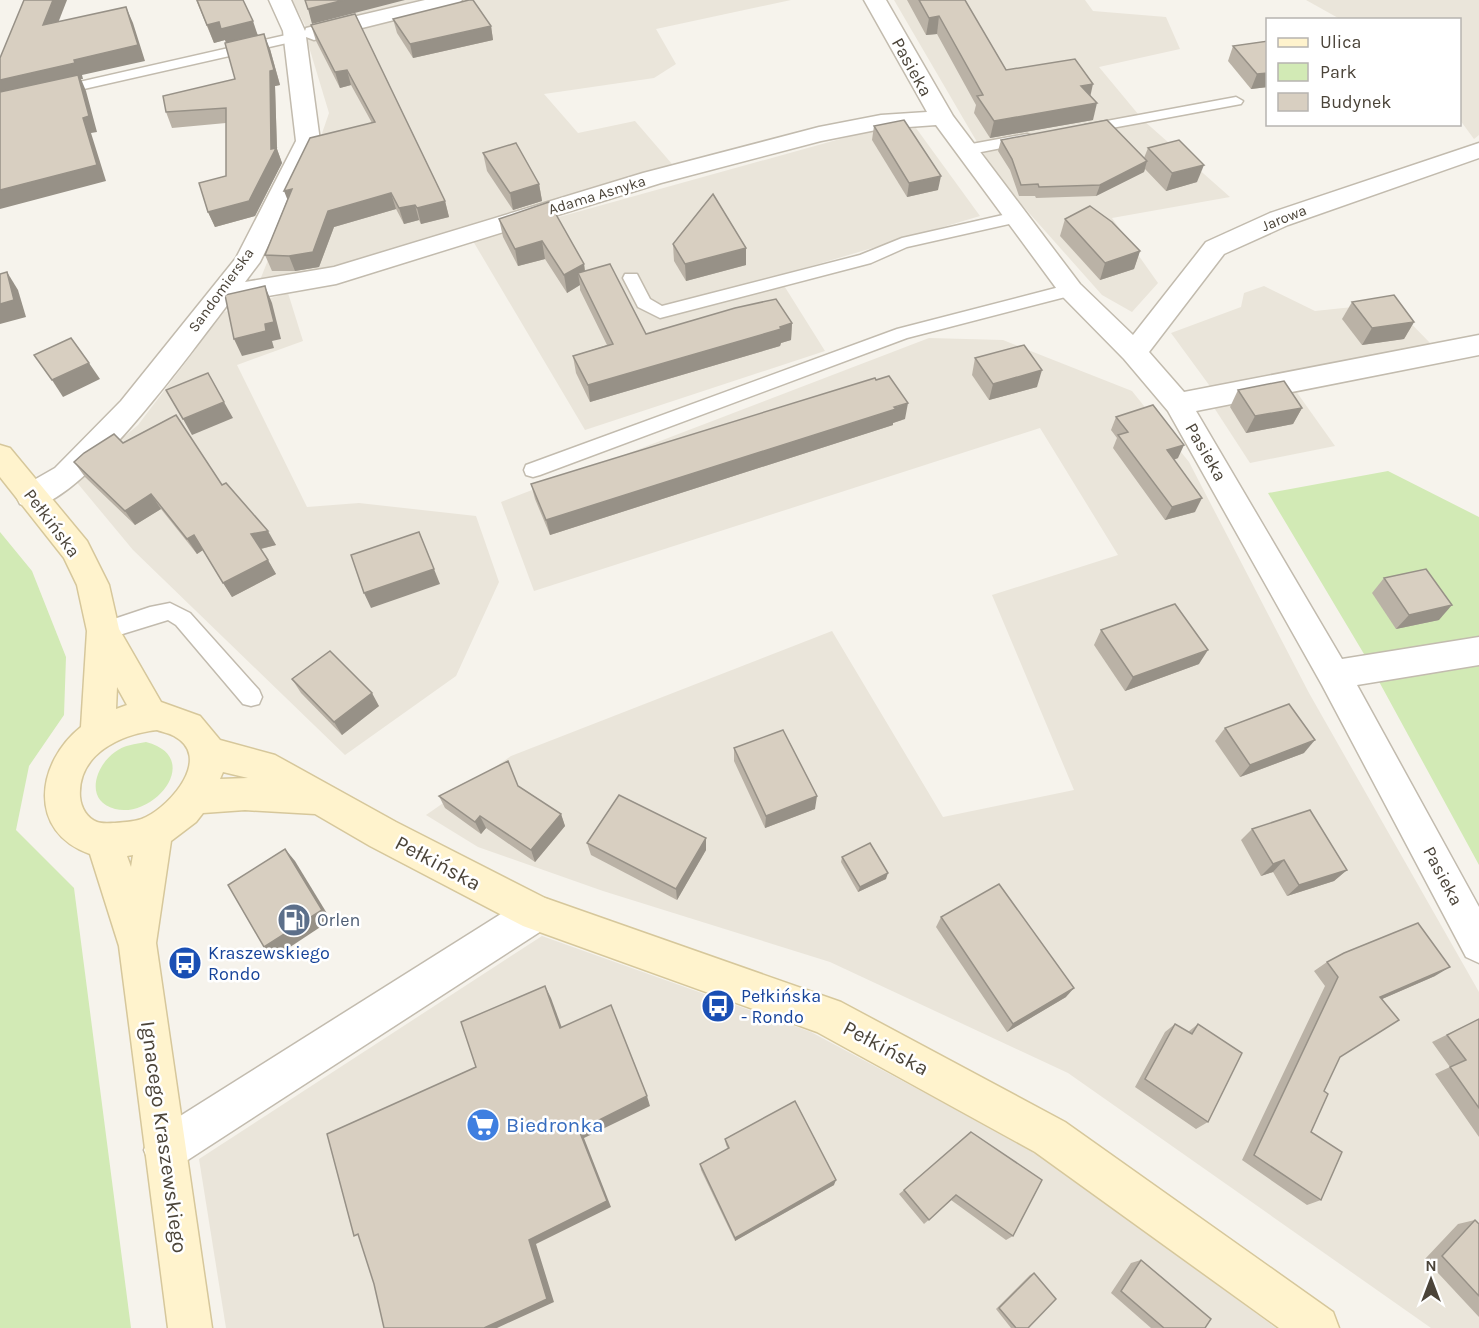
<svg xmlns="http://www.w3.org/2000/svg" width="1479" height="1328" font-family="Karla,sans-serif">
<style>
.residential{fill:#eae5da}
.green{fill:#d2eab5}
.lines{fill:none;stroke-linecap:round;stroke-linejoin:round}
.lane-casing{stroke:#c2bbae;stroke-width:3}
.street-casing{stroke:#c2bbae;stroke-width:3}
.secondary-casing{stroke:#d6c79b;stroke-width:3}
.lane{fill:#fff;fill-rule:evenodd}
.street{fill:#fff;fill-rule:evenodd}
.secondary{fill:#fff3cd;fill-rule:evenodd}
.wall{fill:#bab2a6}
.shaded-wall{fill:#979187}
.building{fill:#d8cfc1;stroke:#979187;stroke-width:1.5}
.labels{text-anchor:middle;stroke-width:5;stroke-linejoin:round;paint-order:stroke}
.far-street-label{font-size:15px;fill:#4b4439;stroke:#fff}
.street-label{font-size:18px;fill:#4b4439;stroke:#fff}
.service-label{font-size:18px;fill:#4e5e75;stroke:#fff;text-anchor:start}
.transit-label{font-size:18px;fill:#164399;stroke:#fff;text-anchor:start}
.near-street-label{font-size:21px;fill:#4b4439;stroke:#fff}
.near-shop-label{font-size:21px;fill:#366cbe;stroke:#fff;text-anchor:start}
</style>
<rect width="100%" height="100%" fill="#f6f3ec"/>
<!-- residential -->
<g class="residential">
<path d="M 292,0 L 420,0 L 306,27 Z"/>
<path d="M 461,0 L 791,0 L 656,29 L 676,64 L 654,78 L 544,94 L 578,133 L 635,121 L 672,164 L 303,277 L 260,280 L 288,210 L 309,171 L 329,113 L 306,37 Z"/>
<path d="M 894,0 L 1085,0 L 1093,11 L 1166,17 L 1180,49 L 1099,67 L 1143,120 L 1230,197 L 1112,218 L 1158,283 L 1132,312 L 1102,295 L 1022,205 L 991,166 Z"/>
<path d="M 1306,0 L 1479,0 L 1479,135 L 1474,139 L 1460,120 L 1460,20 L 1340,19 Z"/>
<path d="M 916,128 L 980,216 L 778,276 L 825,351 L 585,430 L 473,241 L 865,132 Z"/>
<path d="M 1264,286 L 1315,311 L 1391,303 L 1431,344 L 1212,389 L 1171,333 L 1241,307 L 1244,293 Z"/>
<path d="M 288,293 L 303,341 L 237,365 L 307,507 L 359,503 L 476,516 L 499,582 L 456,676 L 345,755 L 133,550 L 74,479 L 138,425 L 224,312 Z"/>
<path d="M 929,338 L 1003,340 L 1132,391 L 1189,462 L 1309,693 L 1479,992 L 1479,1328 L 1431,1328 L 1068,1073 L 830,962 L 603,891 L 478,847 L 426,815 L 511,756 L 832,631 L 943,817 L 1074,790 L 992,595 L 1118,555 L 1040,428 L 534,591 L 501,502 Z"/>
<path d="M 1293,387 L 1335,446 L 1250,463 L 1211,403 Z"/>
<path d="M 542,936 L 811,1032 L 1041,1155 L 1276,1328 L 226,1328 L 199,1159 Z"/>
</g>
<!-- green -->
<g class="green">
<path d="M 1388,471 L 1479,517 L 1479,865 L 1364,654 L 1268,493 Z"/>
<path d="M 0,532 L 32,571 L 66,657 L 64,715 L 29,766 L 16,830 L 74,888 L 131,1328 L 0,1328 Z"/>
<path d="M 146,742 C 204,757 155,819 115,809 C 84,801 95,766 115,752 C 124,745 135,744 146,742 Z"/>
</g>
<g class="lines">
<!-- lane casing -->
<g class="lane-casing">
<g id="lane">
<path d="M 295,33 L 300,34 L 302,37 L 300,40 L 0,108 L 0,100 Z"/>
<path d="M 1236,97 L 1243,101 L 1241,104 L 1085,133 L 1078,129 L 1085,125 Z"/>
<path d="M 1027,134 L 1032,136 L 1035,139 L 1032,142 L 966,155 L 958,150 L 966,145 Z"/>
<path d="M 1016,212 L 1022,213 L 1024,217 L 1022,221 L 907,247 L 871,263 L 660,318 L 638,307 L 623,278 L 625,274 L 637,274 L 650,299 L 662,306 L 860,255 L 902,238 Z"/>
<path d="M 1071,284 L 1077,286 L 1079,290 L 1077,294 L 907,338 L 540,475 L 533,477 L 526,475 L 524,470 L 526,465 L 897,329 Z"/>
<path d="M 170,603 L 190,613 L 259,690 L 262,697 L 259,704 L 251,706 L 243,704 L 176,625 L 168,620 L 103,640 L 96,637 L 93,631 L 96,625 L 150,607 Z"/>
</g>
</g>
<!-- street casing -->
<g class="street-casing">
<g id="street">
<path d="M 269,0 L 291,0 L 305,31 L 306,28 L 425,0 L 462,0 L 458,4 L 314,40 L 306,37 L 320,141 L 260,262 L 245,282 L 334,267 L 643,173 L 819,127 L 881,115 L 927,112 L 864,0 L 886,0 L 953,116 L 1080,284 L 1133,335 L 1206,242 L 1270,213 L 1479,143 L 1479,158 L 1288,225 L 1224,254 L 1149,352 L 1184,392 L 1479,335 L 1479,355 L 1196,411 L 1342,659 L 1479,637 L 1479,665 L 1357,685 L 1479,907 L 1479,963 L 1466,957 L 1322,685 L 1168,411 L 1124,359 L 1062,296 L 936,125 L 881,129 L 821,141 L 661,183 L 336,284 L 229,303 C 193,349 88,497 34,507 C 29,508 25,506 20,504 L 16,496 L 20,488 L 55,468 L 121,401 L 236,258 L 296,141 L 283,31 Z"/>
<path d="M 536,895 L 549,900 L 555,913 L 549,926 L 180,1165 L 165,1171 L 150,1165 L 144,1150 L 150,1135 L 523,900 Z"/>
</g>
</g>
<!-- secondary casing -->
<g class="secondary-casing">
<path id="secondary" d="M 0,445 L 10,448 L 87,541 L 109,585 L 119,629 L 161,702 L 200,716 L 220,740 L 275,755 L 396,822 L 545,898 L 841,1002 L 1065,1122 L 1333,1312 L 1339,1328 L 1279,1328 L 1035,1152 L 817,1032 L 523,926 L 370,846 L 315,814 L 245,810 L 203,813 L 196,822 L 171,841 L 156,943 L 212,1328 L 168,1328 L 119,946 L 90,854 C 27,832 36,763 81,727 L 87,631 L 77,585 L 64,558 L 0,477 ZM 117,687 L 127,705 L 116,709 ZM 157,730 C 162,732 169,733 174,736 C 213,757 171,805 146,817 C 136,822 126,822 115,823 C 110,823 102,824 97,822 C 87,818 81,808 80,797 C 77,754 121,734 157,730 ZM 223,772 L 248,778 L 220,779 ZM 133,855 L 131,867 L 127,856 Z"/>
</g>
<!-- lane -->
<use href="#lane" class="lane"/>
<!-- street -->
<use href="#street" class="street"/>
<!-- secondary -->
<use href="#secondary" class="secondary"/>
</g>
<!-- wall -->
<g class="wall">
<path d="M 196,0 L 234,0 L 258,35 L 270,49 L 280,85 L 275,86 L 277,149 L 282,163 L 255,216 L 215,227 L 208,212 L 226,176 L 226,123 L 172,128 L 166,112 L 235,79 L 225,40 L 214,43 Z"/>
<path d="M 907,0 L 965,0 L 1006,70 L 1090,95 L 1093,120 L 990,138 L 974,113 L 976,105 L 937,34 L 926,35 Z"/>
<path d="M 355,14 L 445,201 L 449,217 L 421,224 L 419,220 L 404,224 L 396,209 L 334,227 L 319,267 L 295,271 L 272,271 L 265,255 L 287,200 L 372,123 L 351,85 L 340,88 L 316,41 L 311,25 Z"/>
<path d="M 393,19 L 491,26 L 493,40 L 413,58 L 397,33 Z"/>
<path d="M 1268,41 L 1268,87 L 1251,89 L 1228,61 L 1233,46 Z"/>
<path d="M 874,126 L 938,190 L 907,197 L 872,140 Z"/>
<path d="M 1001,140 L 1144,158 L 1148,148 L 1197,182 L 1166,191 L 1145,169 L 1144,172 L 1096,196 L 1036,198 L 1035,196 L 1019,196 L 1010,170 L 998,151 Z"/>
<path d="M 483,153 L 539,184 L 542,201 L 513,210 L 487,171 Z"/>
<path d="M 499,219 L 584,264 L 585,271 L 646,334 L 792,323 L 791,340 L 781,343 L 780,346 L 590,402 L 576,373 L 573,356 L 607,345 L 580,290 L 580,285 L 567,293 L 545,259 L 518,266 L 503,237 Z"/>
<path d="M 1065,219 L 1140,251 L 1134,269 L 1100,280 L 1060,236 Z"/>
<path d="M 673,244 L 746,265 L 686,281 L 674,261 Z"/>
<path d="M 1352,302 L 1414,322 L 1404,339 L 1362,345 L 1342,319 Z"/>
<path d="M 975,358 L 1037,387 L 989,400 L 972,375 Z"/>
<path d="M 1238,390 L 1302,408 L 1293,424 L 1246,433 L 1230,407 Z"/>
<path d="M 1116,417 L 1178,458 L 1174,460 L 1195,512 L 1165,520 L 1113,448 L 1117,438 L 1111,430 Z"/>
<path d="M 905,419 L 893,423 L 893,425 L 550,535 L 535,499 L 531,484 Z"/>
<path d="M 123,443 L 222,485 L 276,545 L 261,549 L 276,574 L 232,597 L 203,550 L 197,554 L 161,509 L 135,525 L 85,477 L 74,462 Z"/>
<path d="M 1384,578 L 1439,620 L 1396,629 L 1372,593 Z"/>
<path d="M 1101,630 L 1199,664 L 1125,691 L 1094,645 Z"/>
<path d="M 292,679 L 379,706 L 342,735 L 301,693 Z"/>
<path d="M 1225,728 L 1304,753 L 1240,777 L 1215,741 Z"/>
<path d="M 734,748 L 815,809 L 765,828 L 734,761 Z"/>
<path d="M 518,786 L 561,814 L 565,826 L 535,862 L 486,828 L 481,834 L 445,808 L 439,796 Z"/>
<path d="M 1252,829 L 1347,870 L 1334,881 L 1287,896 L 1273,872 L 1261,876 L 1241,840 Z"/>
<path d="M 706,838 L 706,850 L 677,900 L 591,855 L 587,843 Z"/>
<path d="M 842,857 L 886,879 L 858,892 L 841,862 Z"/>
<path d="M 941,917 L 1066,997 L 1007,1032 L 936,927 Z"/>
<path d="M 1327,962 L 1435,976 L 1382,999 L 1340,1057 L 1324,1091 L 1311,1132 L 1321,1200 L 1307,1205 L 1242,1160 L 1325,986 L 1314,971 Z"/>
<path d="M 1479,1019 L 1479,1137 L 1435,1074 L 1450,1067 L 1432,1042 Z"/>
<path d="M 1175,1024 L 1188,1032 L 1198,1024 L 1208,1122 L 1196,1129 L 1135,1087 L 1165,1032 Z"/>
<path d="M 971,1132 L 1013,1236 L 1006,1240 L 951,1200 L 924,1224 L 899,1194 L 904,1190 Z"/>
<path d="M 725,1139 L 834,1185 L 735,1241 L 701,1170 L 700,1164 L 728,1149 L 726,1145 Z"/>
<path d="M 1475,1220 L 1479,1224 L 1479,1317 L 1425,1259 L 1458,1224 Z"/>
<path d="M 1141,1260 L 1205,1328 L 1151,1328 L 1111,1293 L 1131,1263 Z"/>
<path d="M 1034,1273 L 1028,1328 L 1011,1328 L 996,1309 L 1030,1275 Z"/>
</g>
<!-- shaded-wall -->
<g class="shaded-wall">
<path d="M 53,0 L 67,0 L 51,41 L 43,25 Z"/>
<path d="M 344,0 L 405,0 L 312,24 L 308,9 Z"/>
<path d="M 126,7 L 133,23 L 145,61 L 82,75 L 83,79 L 81,79 L 86,91 L 97,132 L 91,133 L 106,181 L 0,209 L 0,80 L 74,60 Z"/>
<path d="M 939,16 L 937,34 L 926,35 L 929,18 Z"/>
<path d="M 253,21 L 259,39 L 228,46 L 225,40 L 214,43 L 207,25 L 219,22 Z"/>
<path d="M 491,26 L 493,40 L 413,58 L 410,44 Z"/>
<path d="M 264,34 L 270,49 L 280,85 L 275,86 L 277,149 L 282,163 L 255,216 L 215,227 L 208,212 L 271,149 L 270,71 Z"/>
<path d="M 347,70 L 351,85 L 340,88 L 335,72 Z"/>
<path d="M 1268,73 L 1268,87 L 1251,89 L 1257,74 Z"/>
<path d="M 1093,84 L 1089,102 L 1081,86 Z"/>
<path d="M 1097,103 L 1093,120 L 990,138 L 994,121 Z"/>
<path d="M 1147,161 L 1144,172 L 1096,196 L 1100,185 Z"/>
<path d="M 1204,165 L 1197,182 L 1166,191 L 1172,173 Z"/>
<path d="M 941,176 L 938,190 L 907,197 L 909,183 Z"/>
<path d="M 539,184 L 542,201 L 513,210 L 510,193 Z"/>
<path d="M 292,189 L 290,206 L 284,191 Z"/>
<path d="M 391,193 L 396,209 L 334,227 L 319,267 L 295,271 L 289,256 L 328,211 Z"/>
<path d="M 445,201 L 449,217 L 421,224 L 417,208 Z"/>
<path d="M 415,205 L 419,220 L 404,224 L 399,208 Z"/>
<path d="M 542,241 L 545,259 L 518,266 L 515,249 Z"/>
<path d="M 746,248 L 746,265 L 686,281 L 685,264 Z"/>
<path d="M 1140,251 L 1134,269 L 1100,280 L 1105,263 Z"/>
<path d="M 584,264 L 586,281 L 578,273 L 580,285 L 567,293 L 564,275 Z"/>
<path d="M 7,272 L 18,290 L 26,317 L 0,324 L 0,304 Z"/>
<path d="M 265,286 L 272,303 L 281,339 L 272,341 L 274,348 L 242,356 L 234,339 L 265,324 Z"/>
<path d="M 1414,322 L 1404,339 L 1362,345 L 1372,328 Z"/>
<path d="M 792,323 L 791,340 L 781,343 L 780,346 L 590,402 L 588,385 Z"/>
<path d="M 89,363 L 100,379 L 63,397 L 52,380 Z"/>
<path d="M 1042,370 L 1037,387 L 989,400 L 993,384 Z"/>
<path d="M 224,402 L 233,418 L 192,435 L 183,419 Z"/>
<path d="M 908,403 L 905,419 L 893,423 L 893,425 L 550,535 L 546,520 Z"/>
<path d="M 1302,408 L 1293,424 L 1246,433 L 1255,416 Z"/>
<path d="M 1184,445 L 1178,458 L 1161,464 L 1167,450 Z"/>
<path d="M 151,494 L 161,509 L 135,525 L 125,511 Z"/>
<path d="M 1202,498 L 1195,512 L 1165,520 L 1172,507 Z"/>
<path d="M 268,531 L 276,545 L 260,549 L 251,534 Z"/>
<path d="M 194,535 L 203,550 L 197,554 L 187,539 Z"/>
<path d="M 268,560 L 276,574 L 232,597 L 223,583 Z"/>
<path d="M 434,569 L 440,584 L 371,608 L 364,593 Z"/>
<path d="M 1452,605 L 1439,620 L 1396,629 L 1409,615 Z"/>
<path d="M 1208,650 L 1199,664 L 1125,691 L 1133,677 Z"/>
<path d="M 372,693 L 379,706 L 342,735 L 334,722 Z"/>
<path d="M 1315,740 L 1304,753 L 1240,777 L 1250,765 Z"/>
<path d="M 817,796 L 815,809 L 765,828 L 766,816 Z"/>
<path d="M 561,814 L 565,826 L 535,862 L 531,850 Z"/>
<path d="M 480,816 L 486,828 L 481,834 L 475,822 Z"/>
<path d="M 706,838 L 706,850 L 677,900 L 676,889 Z"/>
<path d="M 285,849 L 295,861 L 331,920 L 275,957 L 264,947 Z"/>
<path d="M 1284,860 L 1273,872 L 1261,876 L 1273,864 Z"/>
<path d="M 1347,870 L 1334,881 L 1287,896 L 1299,885 Z"/>
<path d="M 888,873 L 886,879 L 858,892 L 860,887 Z"/>
<path d="M 1450,967 L 1435,976 L 1366,1006 L 1380,997 Z"/>
<path d="M 545,986 L 551,998 L 566,1039 L 560,1028 Z"/>
<path d="M 1074,988 L 1066,997 L 1007,1032 L 1013,1024 Z"/>
<path d="M 647,1096 L 650,1106 L 584,1138 L 611,1207 L 536,1244 L 554,1302 L 497,1328 L 484,1328 L 579,1130 Z"/>
<path d="M 836,1180 L 834,1185 L 735,1241 L 735,1238 Z"/>
</g>
<!-- building -->
<g class="building">
<path d="M 24,0 L 53,0 L 43,25 L 126,7 L 138,45 L 74,60 L 75,63 L 0,80 L 0,58 Z"/>
<path d="M 197,0 L 243,0 L 253,21 L 221,29 L 219,22 L 207,25 Z"/>
<path d="M 305,0 L 344,0 L 308,9 Z"/>
<path d="M 469,0 L 473,0 L 491,26 L 410,44 L 393,19 Z"/>
<path d="M 919,0 L 965,0 L 1006,70 L 1075,59 L 1093,84 L 1081,86 L 1097,103 L 994,121 L 977,96 L 983,95 L 939,16 L 929,18 Z"/>
<path d="M 355,14 L 445,201 L 417,208 L 415,205 L 399,208 L 391,193 L 328,211 L 313,252 L 289,256 L 265,255 L 292,189 L 284,191 L 310,138 L 375,122 L 347,70 L 335,72 L 311,25 Z"/>
<path d="M 264,34 L 274,70 L 270,71 L 271,149 L 276,148 L 249,201 L 208,212 L 199,183 L 226,176 L 226,108 L 166,112 L 163,96 L 235,79 L 225,43 Z"/>
<path d="M 1268,41 L 1268,73 L 1257,74 L 1233,46 Z"/>
<path d="M 78,75 L 89,116 L 83,118 L 97,165 L 0,190 L 0,92 Z"/>
<path d="M 904,120 L 941,176 L 909,183 L 874,126 Z"/>
<path d="M 1107,120 L 1147,161 L 1100,185 L 1039,187 L 1038,184 L 1021,185 L 1012,159 L 1001,140 Z"/>
<path d="M 1179,140 L 1204,165 L 1172,173 L 1148,148 Z"/>
<path d="M 516,143 L 539,184 L 510,193 L 483,153 Z"/>
<path d="M 713,194 L 746,248 L 685,264 L 673,244 Z"/>
<path d="M 549,202 L 584,264 L 564,275 L 542,241 L 515,249 L 499,219 Z"/>
<path d="M 1090,206 L 1112,222 L 1140,251 L 1105,263 L 1065,219 Z"/>
<path d="M 610,264 L 646,334 L 735,308 L 776,299 L 792,323 L 780,327 L 781,329 L 588,385 L 573,356 L 613,344 L 578,273 Z"/>
<path d="M 7,272 L 14,300 L 0,304 L 0,274 Z"/>
<path d="M 265,286 L 274,322 L 265,324 L 266,331 L 234,339 L 225,295 Z"/>
<path d="M 1394,295 L 1414,322 L 1372,328 L 1352,302 Z"/>
<path d="M 71,338 L 89,363 L 52,380 L 34,355 Z"/>
<path d="M 1024,345 L 1042,370 L 993,384 L 975,358 Z"/>
<path d="M 208,373 L 224,402 L 183,419 L 166,390 Z"/>
<path d="M 889,376 L 908,403 L 894,407 L 896,409 L 546,520 L 531,484 L 875,378 L 876,380 Z"/>
<path d="M 1284,381 L 1302,408 L 1255,416 L 1238,390 Z"/>
<path d="M 1153,405 L 1184,445 L 1167,450 L 1202,498 L 1172,507 L 1118,435 L 1128,432 L 1116,417 Z"/>
<path d="M 176,415 L 222,485 L 226,483 L 268,531 L 251,534 L 268,560 L 223,583 L 194,535 L 187,539 L 151,494 L 125,511 L 74,462 L 84,453 L 114,434 L 123,443 Z"/>
<path d="M 419,532 L 434,569 L 364,593 L 351,555 Z"/>
<path d="M 1426,569 L 1452,605 L 1409,615 L 1384,578 Z"/>
<path d="M 1175,604 L 1208,650 L 1133,677 L 1101,630 Z"/>
<path d="M 330,651 L 372,693 L 334,722 L 292,679 Z"/>
<path d="M 1289,704 L 1315,740 L 1250,765 L 1225,728 Z"/>
<path d="M 783,730 L 817,796 L 766,816 L 734,748 Z"/>
<path d="M 508,761 L 518,786 L 561,814 L 531,850 L 480,816 L 475,822 L 439,796 Z"/>
<path d="M 619,795 L 706,838 L 676,889 L 587,843 Z"/>
<path d="M 1310,810 L 1347,870 L 1299,885 L 1284,860 L 1273,864 L 1252,829 Z"/>
<path d="M 870,843 L 888,873 L 860,887 L 842,857 Z"/>
<path d="M 285,849 L 322,910 L 264,947 L 228,885 Z"/>
<path d="M 999,884 L 1074,988 L 1013,1024 L 941,917 Z"/>
<path d="M 1418,923 L 1450,967 L 1380,997 L 1399,1020 L 1340,1057 L 1324,1091 L 1328,1094 L 1311,1132 L 1342,1152 L 1321,1200 L 1254,1155 L 1338,977 L 1327,962 L 1344,953 Z"/>
<path d="M 545,986 L 560,1028 L 611,1005 L 647,1096 L 579,1130 L 607,1201 L 529,1240 L 547,1299 L 484,1328 L 384,1328 L 374,1284 L 358,1234 L 354,1236 L 327,1134 L 476,1067 L 461,1022 Z"/>
<path d="M 1479,1019 L 1479,1108 L 1450,1067 L 1466,1060 L 1447,1035 Z"/>
<path d="M 1175,1024 L 1192,1034 L 1198,1024 L 1242,1053 L 1208,1122 L 1145,1079 Z"/>
<path d="M 795,1101 L 836,1180 L 735,1238 L 700,1164 L 729,1148 L 725,1139 Z"/>
<path d="M 971,1132 L 1042,1180 L 1013,1236 L 956,1195 L 929,1220 L 904,1190 Z"/>
<path d="M 1475,1220 L 1479,1224 L 1479,1296 L 1442,1256 Z"/>
<path d="M 1141,1260 L 1211,1319 L 1205,1328 L 1164,1328 L 1121,1291 Z"/>
<path d="M 1034,1273 L 1056,1299 L 1028,1328 L 1016,1328 L 999,1308 Z"/>
</g>
<!-- icons -->
<defs>
<g id="fuel-disc" transform="scale(1.725)"><circle r="9.5" fill="#5c6f8a" stroke="#fff"/><path d="M-5.5-6h7V0h2V4h1.3V-2.5L3-4.5l.8-.8L6-3V5H2.5V1h-1V6h-7ZM-4.2-4.7v3.2H.2V-4.7Z" fill="#fff"/></g>
<g id="bus-disc" transform="scale(1.725)"><circle r="9.5" fill="#1a4fb4" stroke="#fff"/><path d="M-5-6H5V4H4V6H2V4H-2V6H-4V4H-5ZM-3.5-4V0h7V-4ZM-3.5 1.2v1.5H-2V1.2ZM2 1.2v1.5H3.5V1.2Z" fill="#fff"/></g>
<g id="supermarket-disc" transform="scale(1.725)"><circle r="9.5" fill="#3f7fe0" stroke="#fff"/><path d="M-6-5.5h2.5l.6 2H6L4.5 2H-2.5L-4.4-4H-6ZM-1.5 3.2a1.3 1.3 0 1 0 .1 0ZM3 3.2a1.3 1.3 0 1 0 .1 0Z" fill="#fff"/></g>
</defs>
<g fill-rule="evenodd">
<use href="#fuel-disc" x="294" y="920"/>
<use href="#bus-disc" x="185" y="963"/>
<use href="#bus-disc" x="718" y="1006"/>
<use href="#supermarket-disc" x="483" y="1125"/>
</g>
<g class="labels">
<!-- far-street labels -->
<g class="far-street-label">
<text transform="translate(597 195) rotate(-17)" y="5">Adama Asnyka</text>
<text transform="translate(1284 218) rotate(-22)" y="5">Jarowa</text>
<text transform="translate(221 290) rotate(-54)" y="5">Sandomierska</text>
</g>
<!-- street labels -->
<g class="street-label">
<text transform="translate(912 67) rotate(61)" y="6">Pasieka</text>
<text transform="translate(1206 452) rotate(60)" y="6">Pasieka</text>
<text transform="translate(52 523) rotate(53)" y="6">Pełkińska</text>
<text transform="translate(1443 876) rotate(62)" y="6">Pasieka</text>
</g>
<!-- service labels -->
<g class="service-label">
<text x="317" y="926">Orlen</text>
</g>
<!-- transit labels -->
<g class="transit-label">
<text x="208" y="959">Kraszewskiego<tspan x="208" dy="21">Rondo</tspan></text>
<text x="741" y="1002">Pełkińska<tspan x="741" dy="21">- Rondo</tspan></text>
</g>
<!-- near-street labels -->
<g class="near-street-label">
<text transform="translate(438 863) rotate(28)" y="7">Pełkińska</text>
<text transform="translate(886 1048) rotate(28)" y="7">Pełkińska</text>
<text transform="translate(164 1137) rotate(82)" y="7">Ignacego Kraszewskiego</text>
</g>
<!-- near-shop labels -->
<g class="near-shop-label">
<text x="506" y="1132">Biedronka</text>
</g>
</g>
<!-- legend -->
<rect x="1266" y="18" width="195" height="108" fill="#ffffff" stroke="#b7b4b0" stroke-width="1.5"/>
<rect x="1278" y="38" width="30" height="9" fill="#fff3cd" stroke="#b7b4b0" stroke-width="1.5"/>
<text x="1320" y="48" font-size="18" fill="#4b4439">Ulica</text>
<rect x="1278" y="63" width="30" height="18" fill="#d2eab5" stroke="#b7b4b0" stroke-width="1.5"/>
<text x="1320" y="78" font-size="18" fill="#4b4439">Park</text>
<rect x="1278" y="93" width="30" height="18" fill="#d8cfc1" stroke="#b7b4b0" stroke-width="1.5"/>
<text x="1320" y="108" font-size="18" fill="#4b4439">Budynek</text>
<!-- north arrow -->
<g transform="translate(1431 1280)" stroke="#ffffff" stroke-width="4.5" paint-order="stroke">
<path d="M0-4.5L10 22L0 15L-10 22Z" fill="#4b4439"/>
<text y="-9" font-size="16" font-weight="bold" text-anchor="middle" fill="#4b4439">N</text>
</g>
</svg>
